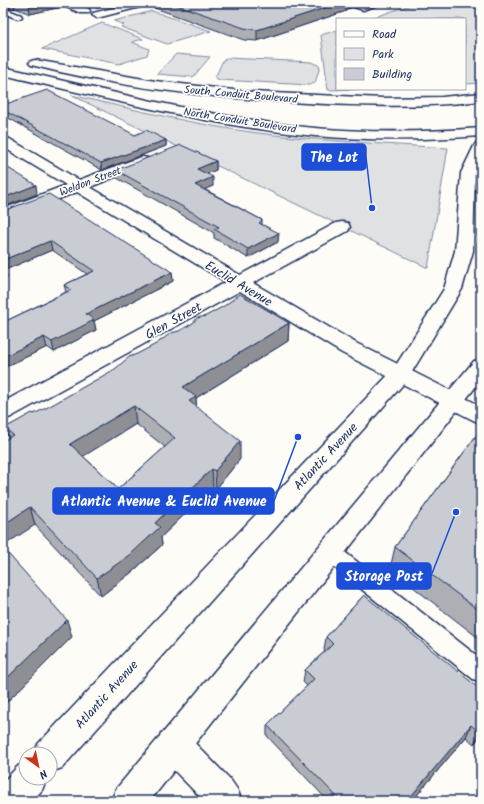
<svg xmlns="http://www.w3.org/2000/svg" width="484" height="804" font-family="Kalam,sans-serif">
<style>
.green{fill:#e0e1e3;stroke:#7e88a0}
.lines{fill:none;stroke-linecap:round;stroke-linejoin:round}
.lane-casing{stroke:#1b2f5e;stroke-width:3}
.street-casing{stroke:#1b2f5e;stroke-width:3}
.primary-casing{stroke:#1b2f5e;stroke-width:3}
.lane{fill:#fdfcf7;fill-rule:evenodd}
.street{fill:#fdfcf7;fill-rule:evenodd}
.primary{fill:#fdfcf7;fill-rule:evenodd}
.wall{fill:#adafb5;stroke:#1b2f5e;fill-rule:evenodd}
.shaded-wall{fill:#8d8f94;stroke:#1b2f5e}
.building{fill:#c9ccd3;stroke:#1b2f5e;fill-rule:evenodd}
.labels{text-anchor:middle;stroke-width:3.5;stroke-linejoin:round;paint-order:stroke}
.far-street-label{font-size:11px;fill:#1b2f5e;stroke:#fdfcf7}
.street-label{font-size:13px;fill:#1b2f5e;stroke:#fdfcf7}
.leader{fill:none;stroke:#1d4ed8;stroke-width:1.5}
.callout-dot{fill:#1d4ed8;stroke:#fdfcf7;stroke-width:1.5}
.callout{fill:#1d4ed8;stroke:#1d4ed8;stroke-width:1.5}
.callout-label{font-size:14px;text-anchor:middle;font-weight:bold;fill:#fff}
</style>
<rect width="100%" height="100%" fill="#fdfcf7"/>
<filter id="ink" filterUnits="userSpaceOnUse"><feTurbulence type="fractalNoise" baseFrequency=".025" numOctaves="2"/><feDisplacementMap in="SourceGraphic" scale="8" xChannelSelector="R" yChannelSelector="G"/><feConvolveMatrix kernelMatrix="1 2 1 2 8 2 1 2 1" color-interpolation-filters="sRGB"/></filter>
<g filter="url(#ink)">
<!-- green -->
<g class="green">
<path d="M 416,3 L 459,3 L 481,9 L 481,83 L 465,84 L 465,19 L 369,19 Z"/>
<path d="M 152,11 L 211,31 L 167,44 L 121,27 L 124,25 L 114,21 Z"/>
<path d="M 102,23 L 143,39 L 132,42 L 149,49 L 147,55 L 119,64 L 42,49 Z"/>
<path d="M 337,30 L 337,89 L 360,89 L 328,90 L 321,35 Z"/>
<path d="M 176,54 L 210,57 L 193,77 L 157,74 Z"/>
<path d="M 228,58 L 311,62 L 320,66 L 315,83 L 309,85 L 220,80 L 215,78 L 223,60 Z"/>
<path d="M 71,95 C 133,109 195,125 258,133 C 321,141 385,144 448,148 L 428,268 Z"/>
</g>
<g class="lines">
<!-- lane casing -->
<g class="lane-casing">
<g id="lane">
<path d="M 342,3 L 354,3 L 363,6 L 372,3 L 383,3 L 363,10 Z"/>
<path d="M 3,8 L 21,15 L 22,17 L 18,19 L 3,13 Z"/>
<path d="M 330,544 L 337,546 L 481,659 L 481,682 L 473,679 L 323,558 L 320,552 L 323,546 Z"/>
</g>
</g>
<!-- street casing -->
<g class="street-casing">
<g id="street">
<path d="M 59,3 L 73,3 L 89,9 L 90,11 L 89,13 L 81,13 L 61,5 Z"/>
<path d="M 133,3 L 150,3 L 148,5 L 97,18 L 92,15 L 93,13 Z"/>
<path d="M 3,137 L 8,138 L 79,180 L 138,158 L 143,157 L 148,158 L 150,161 L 148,164 L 90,187 L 240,275 L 336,223 L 342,222 L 348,223 L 350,227 L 348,231 L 253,283 L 356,343 L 481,406 L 481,423 L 473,420 L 342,353 L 240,291 L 11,417 L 3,420 L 3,402 L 226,282 L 77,192 L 3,220 L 3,209 L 66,185 L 3,147 Z"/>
<path d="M 173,729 L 185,733 L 230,779 L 237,789 L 242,801 L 204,801 L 161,757 L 157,745 L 161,733 Z"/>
</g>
</g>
<!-- primary casing -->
<g class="primary-casing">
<g id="primary">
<path d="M 35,60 L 155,81 L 251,92 L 383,98 L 442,97 L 481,93 L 481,101 C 423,108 365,106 306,103 C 214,98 120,88 31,65 L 29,63 L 31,61 Z"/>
<path d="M 3,67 C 106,90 210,118 315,128 C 370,133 426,132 481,128 L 481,136 C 426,140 370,141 315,136 C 209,126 106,98 3,75 Z"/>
<path d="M 481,142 L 481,161 L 475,173 L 473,251 L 462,289 L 407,380 L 62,768 L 50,772 L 50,754 L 34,754 L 38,744 L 393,370 L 444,289 L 455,251 L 461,173 L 474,146 L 476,143 Z"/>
<path d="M 481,359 L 481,380 L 150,801 L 111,801 L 116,789 L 474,361 Z"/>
<path d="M 26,763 L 26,778 L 47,778 L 42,790 L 32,801 L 3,801 L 3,782 L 18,766 Z"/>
</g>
</g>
<!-- lane -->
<use href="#lane" class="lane"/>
<!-- street -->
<use href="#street" class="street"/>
<!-- primary -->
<use href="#primary" class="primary"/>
</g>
<!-- wall -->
<g class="wall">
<path d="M 3,3 L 60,3 L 61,7 L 30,14 L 15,8 L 10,9 L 3,7 Z"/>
<path d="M 83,3 L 118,3 L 97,8 Z"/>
<path d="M 149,3 L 352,3 L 351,8 L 346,9 L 346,11 L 257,41 L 244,40 L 149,6 Z"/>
<path d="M 3,105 L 135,135 L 166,140 L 166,146 L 102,170 L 3,115 Z"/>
<path d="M 216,161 L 216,170 L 206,174 L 213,186 L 204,189 L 262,220 L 262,224 L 278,242 L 248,258 L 214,238 L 214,233 L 117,178 L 116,170 Z"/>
<path d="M 3,211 L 172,272 L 173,281 L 94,321 L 96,330 L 54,352 L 47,347 L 3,368 L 3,318 L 6,321 L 66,292 L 64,285 L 87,274 L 52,250 L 5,270 L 7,278 L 3,279 Z"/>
<path d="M 289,323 L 288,341 L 196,398 L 196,407 L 240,459 L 216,489 L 213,487 L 161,537 L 162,545 L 132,572 L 101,596 L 35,525 L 5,428 L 34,414 ZM 136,424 L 165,447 L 118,489 L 83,456 Z"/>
<path d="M 481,429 L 481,640 L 390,569 L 395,547 Z"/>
<path d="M 364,595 L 481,735 L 474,744 L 466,737 L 412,801 L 328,801 L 267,736 L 267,725 L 307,686 L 303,682 L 305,670 L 325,651 L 324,650 L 326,637 Z"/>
</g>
<!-- shaded-wall -->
<g class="shaded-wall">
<path d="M 9,3 L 14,3 L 15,8 L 10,9 Z"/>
<path d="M 29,3 L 60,3 L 61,7 L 30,14 Z"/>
<path d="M 97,3 L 118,3 L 97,8 Z"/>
<path d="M 340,3 L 352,3 L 351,8 L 346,9 L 346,11 L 257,41 L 257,30 Z"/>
<path d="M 166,140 L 166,146 L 102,170 L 101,163 Z"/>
<path d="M 216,161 L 216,170 L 197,178 L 197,169 Z"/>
<path d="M 213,177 L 213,186 L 196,193 L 195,185 Z"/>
<path d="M 36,185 L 37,194 L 3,207 L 3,198 Z"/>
<path d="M 279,233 L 278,242 L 248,258 L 248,249 Z"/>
<path d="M 50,241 L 52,250 L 5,270 L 7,278 L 3,279 L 3,260 Z"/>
<path d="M 172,272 L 173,281 L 94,321 L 96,330 L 54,352 L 52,342 L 86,314 Z"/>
<path d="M 289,323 L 288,341 L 196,398 L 197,415 L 190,419 L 183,387 Z"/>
<path d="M 44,337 L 47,347 L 3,368 L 3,357 Z"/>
<path d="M 134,406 L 136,424 L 74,462 L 70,444 Z"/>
<path d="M 240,441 L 240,459 L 216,489 L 215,471 Z"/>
<path d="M 212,469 L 213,487 L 161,537 L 162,545 L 132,572 L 101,596 L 97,578 Z"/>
<path d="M 30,507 L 35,525 L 3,546 L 3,525 Z"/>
<path d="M 67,620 L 72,637 L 3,706 L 3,682 Z"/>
<path d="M 471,725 L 466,737 L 412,801 L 407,801 Z"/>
<path d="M 481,730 L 481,735 L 474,744 L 479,732 Z"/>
</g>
<!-- building -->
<g class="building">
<path d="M 171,3 L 340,3 L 257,30 L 244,28 Z"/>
<path d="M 47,90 L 135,135 L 146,130 L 166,140 L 101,163 L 3,110 L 3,105 Z"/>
<path d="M 181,145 L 216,161 L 197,169 L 213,177 L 195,185 L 262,220 L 259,223 L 279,233 L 248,249 L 214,229 L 219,227 L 116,170 Z"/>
<path d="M 3,165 L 36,185 L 3,198 Z"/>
<path d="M 49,194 L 172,272 L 86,314 L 94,320 L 52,342 L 44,337 L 3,357 L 3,318 L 6,321 L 71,290 L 64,285 L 94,271 L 50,241 L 3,260 L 3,211 Z"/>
<path d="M 240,294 L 289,323 L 183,387 L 196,397 L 189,401 L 240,441 L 215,471 L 212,469 L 155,523 L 160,527 L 130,555 L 97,578 L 30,507 L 3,525 L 3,441 L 13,435 L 5,428 L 32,413 L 34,414 L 50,406 L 115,369 L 129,357 L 137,354 L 156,344 L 171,333 L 179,331 L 193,323 L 197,318 L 206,316 L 224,306 ZM 134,406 L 175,438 L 118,489 L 70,444 Z"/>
<path d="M 481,429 L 481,612 L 395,547 Z"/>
<path d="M 3,548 L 67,620 L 3,682 Z"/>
<path d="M 364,595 L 481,690 L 481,730 L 479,732 L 471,725 L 407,801 L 341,801 L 267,725 L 314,679 L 305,670 L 333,644 L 326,637 Z"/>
</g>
</g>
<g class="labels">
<!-- far-street labels -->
<g class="far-street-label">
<text transform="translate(241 94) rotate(5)" y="4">South Conduit Boulevard</text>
<text transform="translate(240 120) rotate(9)" y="4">North Conduit Boulevard</text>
<text transform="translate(90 181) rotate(-21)" y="4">Weldon Street</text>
</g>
<!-- street labels -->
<g class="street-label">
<text transform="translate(239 283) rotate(31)" y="5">Euclid Avenue</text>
<text transform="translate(173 320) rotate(-29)" y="5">Glen Street</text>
<text transform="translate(325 456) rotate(-47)" y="5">Atlantic Avenue</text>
<text transform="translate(106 694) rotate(-48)" y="5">Atlantic Avenue</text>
</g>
</g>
<!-- callouts -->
<path class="leader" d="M372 208L366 157M298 437L274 501M456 512L431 576"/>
<g class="callout-dot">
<circle cx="372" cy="208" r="4"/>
<circle cx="298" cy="437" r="4"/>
<circle cx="456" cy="512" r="4"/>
</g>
<g class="callout">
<rect x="302" y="144" width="64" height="26" rx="4"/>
<rect x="53" y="488" width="221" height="26" rx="4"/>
<rect x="337" y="563" width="94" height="26" rx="4"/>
</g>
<g class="callout-label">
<text x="334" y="162">The Lot</text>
<text x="164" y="506">Atlantic Avenue &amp; Euclid Avenue</text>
<text x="384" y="581">Storage Post</text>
</g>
<!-- margin -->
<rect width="484" height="804" fill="none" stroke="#fdfcf7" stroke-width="16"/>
<rect x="8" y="8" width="468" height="788" fill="none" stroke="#1b2f5e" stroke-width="1.5" filter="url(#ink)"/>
<!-- legend -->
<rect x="336" y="18" width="130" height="72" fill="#fdfcf7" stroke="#a3aaba"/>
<rect x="344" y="31" width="20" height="6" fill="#fdfcf7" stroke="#a3aaba"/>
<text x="372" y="38" font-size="12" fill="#1b2f5e">Road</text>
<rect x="344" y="48" width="20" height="12" fill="#e0e1e3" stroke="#a3aaba"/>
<text x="372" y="58" font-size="12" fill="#1b2f5e">Park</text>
<rect x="344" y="68" width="20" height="12" fill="#c9ccd3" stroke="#a3aaba"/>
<text x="372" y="78" font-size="12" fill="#1b2f5e">Building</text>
<!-- north arrow -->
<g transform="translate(38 766) rotate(147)"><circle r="19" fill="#fdfcf7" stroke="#a3aaba"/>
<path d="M0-3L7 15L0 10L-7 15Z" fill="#c8321e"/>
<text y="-6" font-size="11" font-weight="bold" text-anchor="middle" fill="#1b2f5e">N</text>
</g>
</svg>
